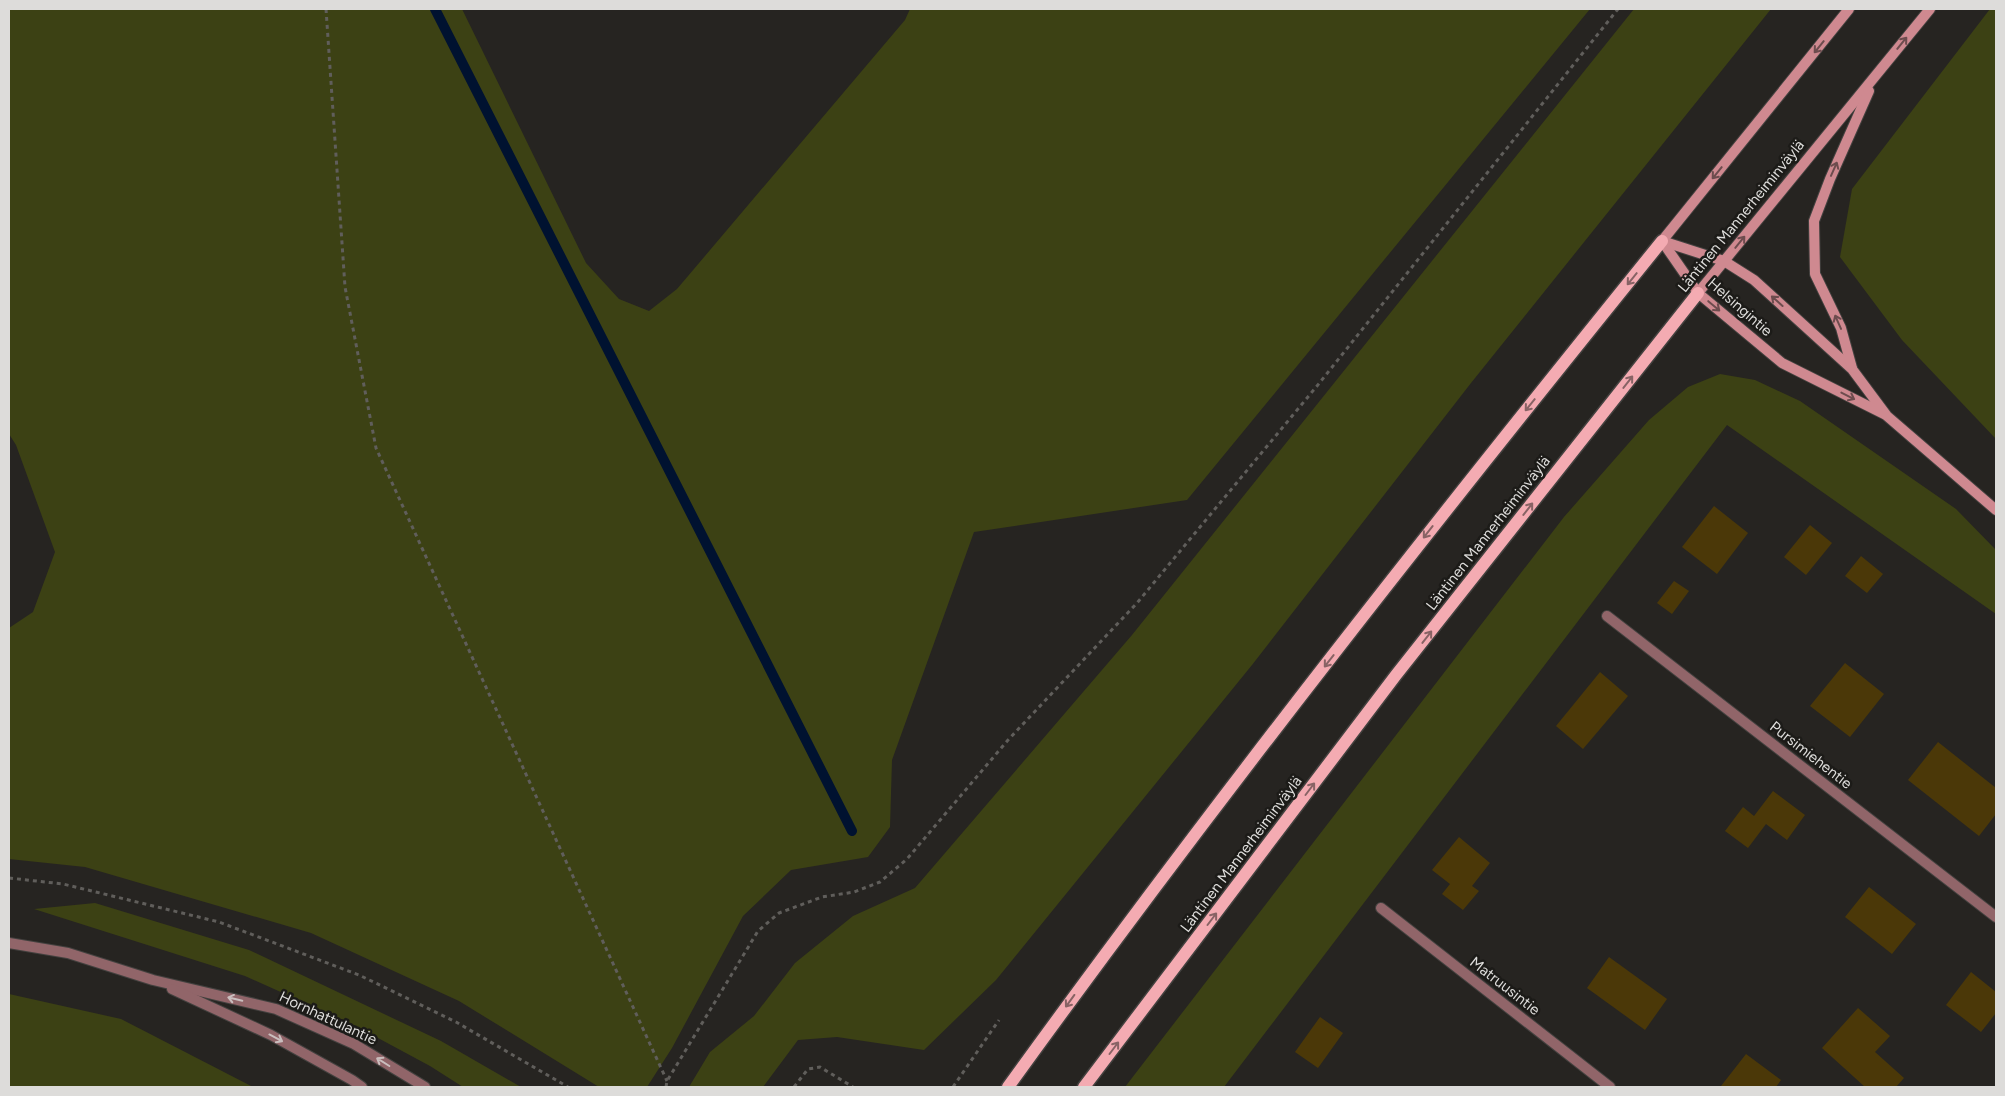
<svg xmlns="http://www.w3.org/2000/svg" width="2005" height="1096" font-family="Figtree,sans-serif">
<style>
.green{fill:#3c4114}
.lines{fill:none;stroke-linecap:round;stroke-linejoin:round}
.stream{stroke:#001230;stroke-width:10}
.building{fill:#4b3808}
.minor-casing{stroke:#43413f;stroke-width:12}
.tertiary-casing{stroke:#43413f;stroke-width:12}
.secondary-casing{stroke:#43413f;stroke-width:12}
.primary-casing{stroke:#43413f;stroke-width:15}
.path{stroke:#605e5b;stroke-width:3;stroke-dasharray:4 4;stroke-linecap:butt}
.minor{stroke:#916569;stroke-width:10}
.tertiary{stroke:#916569;stroke-width:10}
.secondary{stroke:#cf8990;stroke-width:10}
.primary{stroke:#f4abb2;stroke-width:12}
.oneway{stroke:#6d4c4e}
.oneway2{stroke:#886365}
.oneway3{stroke:#cabebe}
.labels{text-anchor:middle;stroke-width:5;stroke-linejoin:round;paint-order:stroke}
.street-label{font-size:15px;fill:#dddcda;stroke:#1c1b18}
</style>
<rect width="100%" height="100%" fill="#262421"/>
<!-- green -->
<g class="green">
<path d="M 9,9 L 462,9 L 586,263 L 619,299 L 649,311 L 677,289 L 905,20 L 910,9 L 1590,9 L 1187,500 L 974,532 L 892,760 L 890,827 L 868,857 L 791,870 L 743,916 L 672,1048 L 647,1087 L 599,1087 L 459,1001 L 311,933 L 85,867 L 9,859 L 9,628 L 33,612 L 55,552 L 16,445 L 9,434 Z"/>
<path d="M 1634,9 L 1771,9 L 1471,383 L 1252,665 L 996,980 L 924,1050 L 837,1037 L 798,1040 L 763,1087 L 689,1087 L 710,1052 L 754,1016 L 795,963 L 853,916 L 915,888 L 1132,635 Z"/>
<path d="M 1990,9 L 1996,9 L 1996,439 L 1902,340 L 1840,257 L 1852,189 Z"/>
<path d="M 1720,374 L 1755,380 L 1800,401 L 1956,509 L 1996,550 L 1996,614 L 1727,425 L 1224,1087 L 1125,1087 L 1564,517 L 1649,420 L 1688,387 Z"/>
<path d="M 95,903 L 249,950 L 441,1041 L 521,1087 L 463,1087 L 430,1066 L 352,1024 L 245,976 L 34,909 Z"/>
<path d="M 9,994 L 121,1019 L 253,1087 L 9,1087 Z"/>
</g>
<g class="lines">
<!-- stream -->
<path class="stream" d="M 435,9 L 852,831"/>
</g>
<!-- building -->
<g class="building">
<path d="M 1714,506 L 1748,533 L 1717,574 L 1682,547 Z"/>
<path d="M 1810,525 L 1832,543 L 1806,575 L 1784,557 Z"/>
<path d="M 1861,556 L 1883,574 L 1867,593 L 1845,576 Z"/>
<path d="M 1674,581 L 1689,591 L 1672,614 L 1657,603 Z"/>
<path d="M 1845,663 L 1884,694 L 1850,737 L 1810,706 Z"/>
<path d="M 1600,672 L 1628,696 L 1583,749 L 1556,726 Z"/>
<path d="M 1938,742 L 1996,788 L 1996,814 L 1979,836 L 1908,780 Z"/>
<path d="M 1773,791 L 1805,815 L 1787,840 L 1766,824 L 1748,848 L 1725,831 L 1743,807 L 1754,816 Z"/>
<path d="M 1459,837 L 1490,863 L 1472,886 L 1479,891 L 1463,910 L 1442,894 L 1450,884 L 1432,870 Z"/>
<path d="M 1869,887 L 1916,924 L 1892,954 L 1845,917 Z"/>
<path d="M 1609,957 L 1667,999 L 1645,1030 L 1587,988 Z"/>
<path d="M 1971,972 L 1996,992 L 1996,1013 L 1981,1032 L 1946,1005 Z"/>
<path d="M 1858,1008 L 1890,1036 L 1875,1052 L 1904,1078 L 1896,1087 L 1865,1087 L 1822,1048 Z"/>
<path d="M 1320,1017 L 1343,1033 L 1318,1068 L 1295,1052 Z"/>
<path d="M 1746,1054 L 1781,1080 L 1776,1087 L 1721,1086 Z"/>
</g>
<g class="lines">
<!-- minor casing -->
<g class="minor-casing">
<g id="minor">
<path d="M 1607,616 L 1996,917"/>
<path d="M 1381,908 L 1610,1087"/>
</g>
</g>
<!-- tertiary casing -->
<g class="tertiary-casing">
<g id="tertiary">
<path d="M 9,943 L 68,953 L 153,980 L 276,1009 L 354,1044 L 425,1087"/>
<path d="M 172,989 L 271,1035 L 352,1080 L 362,1087"/>
</g>
</g>
<!-- secondary casing -->
<g class="secondary-casing">
<g id="secondary">
<path d="M 1662,241 L 1724,261 L 1754,280 L 1852,369 L 1887,416 L 1996,510"/>
<path d="M 1662,241 L 1849,9"/>
<path d="M 1662,241 L 1698,293 L 1782,363 L 1884,414"/>
<path d="M 1698,293 L 1930,9"/>
<path d="M 1852,368 L 1841,328 L 1815,274 L 1814,221 L 1830,179 L 1869,91"/>
</g>
</g>
<!-- primary casing -->
<g class="primary-casing">
<g id="primary">
<path d="M 1008,1087 C 1217,798 1438,518 1662,241"/>
<path d="M 1084,1087 L 1396,675 L 1698,293"/>
</g>
</g>
<!-- path -->
<g class="path">
<path d="M 326,9 L 345,287 L 376,448 L 667,1081"/>
<path d="M 9,878 L 63,884 L 219,922 L 359,975 L 456,1022 L 568,1087"/>
<path d="M 666,1087 L 667,1081 L 758,931 L 779,913 L 822,897 L 854,892 L 880,882 L 907,859 L 1008,740 L 1137,603 L 1317,386 L 1618,9"/>
<path d="M 794,1087 L 808,1069 L 820,1067 L 853,1087"/>
<path d="M 953,1087 L 999,1020"/>
</g>
<!-- minor -->
<use href="#minor" class="minor"/>
<!-- tertiary -->
<use href="#tertiary" class="tertiary"/>
<!-- secondary -->
<use href="#secondary" class="secondary"/>
<!-- primary -->
<use href="#primary" class="primary"/>
</g>
<!-- one-way arrows -->
<defs><path id="oneway-shaft" d="M-6 0H5M1.5-3L5.5 0L1.5 3" fill="none" stroke-width="1.6" stroke-linecap="round" stroke-linejoin="round" transform="scale(1.25)"/></defs>
<g class="oneway">
<use href="#oneway-shaft" transform="translate(1902 43) rotate(-51)"/>
<use href="#oneway-shaft" transform="translate(1819 47) rotate(129)"/>
<use href="#oneway-shaft" transform="translate(1834 169) rotate(-66)"/>
<use href="#oneway-shaft" transform="translate(1717 173) rotate(129)"/>
<use href="#oneway-shaft" transform="translate(1740 242) rotate(-51)"/>
<use href="#oneway-shaft" transform="translate(1777 301) rotate(-138)"/>
<use href="#oneway-shaft" transform="translate(1714 306) rotate(40)"/>
<use href="#oneway-shaft" transform="translate(1838 322) rotate(-114)"/>
<use href="#oneway-shaft" transform="translate(1848 396) rotate(27)"/>
</g>
<g class="oneway2">
<use href="#oneway-shaft" transform="translate(1632 279) rotate(129)"/>
<use href="#oneway-shaft" transform="translate(1628 382) rotate(-52)"/>
<use href="#oneway-shaft" transform="translate(1530 405) rotate(129)"/>
<use href="#oneway-shaft" transform="translate(1528 509) rotate(-52)"/>
<use href="#oneway-shaft" transform="translate(1428 532) rotate(128)"/>
<use href="#oneway-shaft" transform="translate(1427 637) rotate(-52)"/>
<use href="#oneway-shaft" transform="translate(1329 661) rotate(128)"/>
<use href="#oneway-shaft" transform="translate(1310 789) rotate(-53)"/>
<use href="#oneway-shaft" transform="translate(1212 919) rotate(-53)"/>
<use href="#oneway-shaft" transform="translate(1070 1001) rotate(126)"/>
<use href="#oneway-shaft" transform="translate(1114 1048) rotate(-53)"/>
</g>
<g class="oneway3">
<use href="#oneway-shaft" transform="translate(235 999) rotate(-167)"/>
<use href="#oneway-shaft" transform="translate(276 1038) rotate(28)"/>
<use href="#oneway-shaft" transform="translate(383 1062) rotate(-148)"/>
</g>
<g class="labels">
<!-- street labels -->
<g class="street-label">
<text transform="translate(1741 216) rotate(-51)" y="5">Läntinen Mannerheiminväylä</text>
<text transform="translate(1740 307) rotate(41)" y="5">Helsingintie</text>
<text transform="translate(1488 533) rotate(-52)" y="5">Läntinen Mannerheiminväylä</text>
<text transform="translate(1811 755) rotate(38)" y="5">Pursimiehentie</text>
<text transform="translate(1241 854) rotate(-53)" y="5">Läntinen Mannerheiminväylä</text>
<text transform="translate(1505 986) rotate(38)" y="5">Matruusintie</text>
<text transform="translate(328 1018) rotate(25)" y="5">Hornhattulantie</text>
</g>
</g>
<!-- border -->
<rect width="2005" height="1096" fill="none" stroke="#dddcda" stroke-width="20"/>
</svg>
